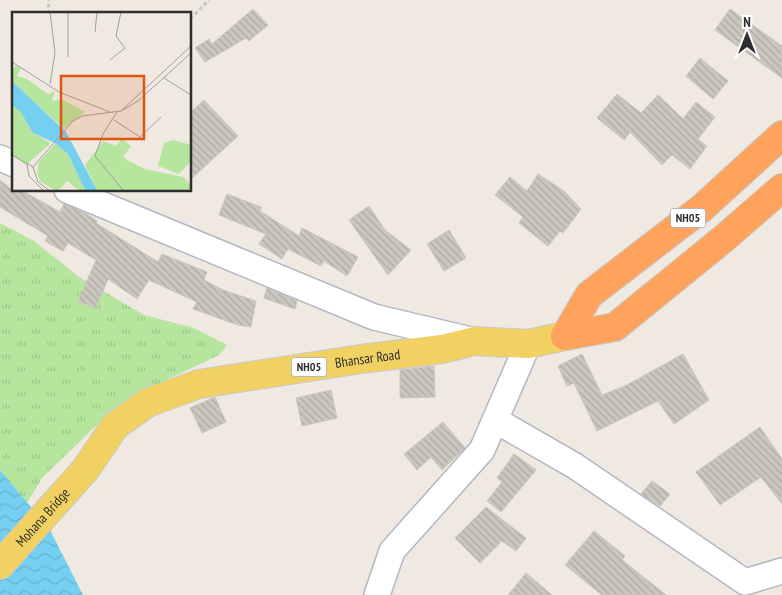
<svg xmlns="http://www.w3.org/2000/svg" width="782" height="595" font-family="'PT Sans Narrow',sans-serif">
<style>
.grass{fill:url(#grass-tufts)}
.water{fill:url(#water-waves)}
.building{fill:url(#building-back-hatch);stroke:#cbc5ba}
.lines{fill:none;stroke-linecap:round;stroke-linejoin:round}
.minor-casing{stroke:#b4b7c1;stroke-width:28}
.major-casing{stroke:#c9c9c9;stroke-width:30}
.highway-casing{stroke:#c9c9c9;stroke-width:30}
.path{stroke:#c9c9c9;stroke-width:3;stroke-dasharray:4 2.5;stroke-linecap:butt}
.minor{stroke:#fff;stroke-width:25}
.major{stroke:#f2d163;stroke-width:28}
.highway{stroke:#ffa35c;stroke-width:28}
.labels{text-anchor:middle;stroke-width:5;stroke-linejoin:round;paint-order:stroke}
.shield{fill:#fff;stroke:#6d6d6d;stroke-width:1}
.shield-label{font-size:12px;font-weight:bold;fill:#2e2e2e}
.street-label{font-size:14px;fill:#2e2e2e;stroke:#fff}
.inset-road{fill:none;stroke:#a29e99;stroke-width:1}
.view{fill:#df570e;fill-opacity:0.15;stroke:#df570e;stroke-width:2.5}
.inset-edge{fill:none;stroke:#2e2e2e;stroke-width:2.5}
</style>
<defs>
<pattern id="grass-tufts" width="24" height="20" patternUnits="userSpaceOnUse" patternTransform="scale(1.25)"><rect width="24" height="20" fill="#b6e59e"/><path d="M3 7l-1-3M5 7V3M7 7l1-3M15 17l-1-3M17 17v-4M19 17l1-3" fill="none" stroke="#9dc588"/></pattern>
<pattern id="water-waves" width="16" height="10" patternUnits="userSpaceOnUse" patternTransform="scale(1.25)"><rect width="16" height="10" fill="#75cff0"/><path d="M0 5q4-4 8 0t8 0" fill="none" stroke="#66b2ce"/></pattern>
<pattern id="building-back-hatch" width="6" height="6" patternUnits="userSpaceOnUse" patternTransform="scale(1.25)"><rect width="6" height="6" fill="#cbc7bf"/><path d="M-1 5l2 2M0 0l6 6M5-1l2 2" fill="none" stroke="#afaba4"/></pattern>
</defs>
<rect width="100%" height="100%" fill="#efe9e1"/>
<!-- grass -->
<path class="grass" d="M 0,223 L 34,241 L 79,277 L 144,315 L 194,328 L 227,345 L 219,355 L 158,384 L 106,416 L 42,478 L 27,503 L 0,470 Z"/>
<!-- water -->
<path class="water" d="M 0,470 L 50,530 L 83,595 L 0,595 Z"/>
<!-- building -->
<g class="building">
<path d="M 253,9 L 268,25 L 249,41 L 246,38 L 205,62 L 195,48 L 209,39 L 212,44 Z"/>
<path d="M 730,9 L 782,46 L 782,78 L 715,30 Z"/>
<path d="M 700,58 L 728,81 L 713,99 L 686,76 Z"/>
<path d="M 617,94 L 641,113 L 658,95 L 683,119 L 696,102 L 715,117 L 698,139 L 707,146 L 690,169 L 672,155 L 662,165 L 630,132 L 624,140 L 597,118 Z"/>
<path d="M 204,100 L 238,136 L 190,180 L 190,113 Z"/>
<path d="M 538,174 L 564,191 L 581,209 L 563,233 L 560,231 L 548,246 L 519,223 L 523,217 L 495,195 L 510,177 L 527,191 Z"/>
<path d="M 0,180 L 12,190 L 14,188 L 14,190 L 21,190 L 60,212 L 64,204 L 85,213 L 97,221 L 96,223 L 158,262 L 162,254 L 207,272 L 204,280 L 223,290 L 256,301 L 251,327 L 238,325 L 193,309 L 197,302 L 149,280 L 137,299 L 108,279 L 96,308 L 78,301 L 96,260 L 68,243 L 63,251 L 45,241 L 48,236 L 0,207 Z"/>
<path d="M 227,194 L 261,207 L 260,211 L 299,236 L 302,228 L 358,257 L 347,276 L 324,261 L 321,266 L 288,249 L 282,259 L 259,244 L 266,234 L 219,215 Z"/>
<path d="M 369,206 L 385,230 L 411,250 L 388,275 L 349,220 Z"/>
<path d="M 449,230 L 466,258 L 444,271 L 427,244 Z"/>
<path d="M 267,288 L 297,301 L 295,309 L 264,298 Z"/>
<path d="M 582,354 L 602,395 L 627,385 L 683,354 L 709,400 L 674,424 L 658,401 L 597,431 L 574,383 L 567,386 L 558,366 Z"/>
<path d="M 434,366 L 435,397 L 400,398 L 400,370 Z"/>
<path d="M 331,390 L 337,418 L 302,426 L 296,398 Z"/>
<path d="M 215,397 L 226,422 L 202,433 L 190,408 Z"/>
<path d="M 443,422 L 465,448 L 442,470 L 431,457 L 417,470 L 404,454 Z"/>
<path d="M 760,427 L 782,459 L 782,504 L 761,477 L 720,505 L 696,472 Z"/>
<path d="M 514,454 L 536,470 L 501,512 L 487,501 L 502,482 L 497,478 Z"/>
<path d="M 652,481 L 670,494 L 660,506 L 641,494 Z"/>
<path d="M 486,507 L 526,538 L 516,551 L 502,541 L 480,563 L 455,538 Z"/>
<path d="M 594,531 L 625,556 L 622,560 L 666,595 L 602,595 L 565,565 Z"/>
<path d="M 526,573 L 552,595 L 508,595 Z"/>
</g>
<g class="lines">
<!-- minor casing -->
<g class="minor-casing">
<g id="minor">
<path d="M 0,158 L 14,164"/>
<path d="M 67,190 L 374,317 L 475,341"/>
<path d="M 495,420 L 575,466 L 745,582 L 782,571"/>
<path d="M 377,595 L 392,551 L 482,450 L 528,344"/>
</g>
</g>
<!-- major casing -->
<g class="major-casing">
<g id="major">
<path id="s1" d="M 0,565 L 85,470 L 115,426 L 147,403 L 199,384 L 361,359 L 442,349 L 475,341 L 528,344 L 565,336"/>
</g>
</g>
<!-- highway casing -->
<g class="highway-casing">
<g id="highway">
<path d="M 565,336 L 589,295 L 702,208 L 782,135"/>
<path d="M 565,336 L 615,327 L 722,240 L 782,188"/>
</g>
</g>
<!-- path -->
<g class="path">
<path d="M 48,14 L 49,0"/>
<path d="M 190,19 L 209,0"/>
</g>
<!-- minor -->
<use href="#minor" class="minor"/>
<!-- major -->
<use href="#major" class="major"/>
<!-- highway -->
<use href="#highway" class="highway"/>
</g>
<g class="labels">
<!-- shield labels -->
<g class="shield">
<rect x="670.5" y="208.5" width="35" height="19" rx="4"/>
<rect x="291.5" y="357.5" width="35" height="19" rx="4"/>
</g>
<g class="shield-label">
<text x="688" y="222">NH05</text>
<text x="309" y="371">NH05</text>
</g>
<!-- street labels -->
<g class="street-label">
<text dy="5" stroke="none"><textPath href="#s1" startOffset="446">Bhansar Road</textPath></text>
<text dy="5" stroke="none"><textPath href="#s1" startOffset="64">Mohana Bridge</textPath></text>
</g>
</g>
<!-- overview -->
<g transform="translate(12 12)">
<rect width="179" height="179" fill="#efe9e1"/>
<path d="M 4,54 L 9,56 L 5,64 L 15,67 L 36,82 L 43,79 L 40,89 L 49,87 L 73,100 L 52,117 L 0,69 L 0,58 ZM 0,93 L 8,99 L 21,121 L 39,131 L 14,153 L 0,143 ZM 110,127 L 119,134 L 111,145 L 115,148 L 102,161 L 114,178 L 85,178 L 73,153 L 91,129 L 104,134 ZM 161,128 L 179,133 L 179,149 L 167,162 L 146,154 L 152,131 ZM 44,131 L 56,142 L 73,178 L 66,178 L 55,169 L 47,178 L 42,178 L 28,169 L 25,160 L 27,150 Z" fill="#b6e59e"/>
<path d="M 115,148 L 133,157 L 171,165 L 179,173 L 179,178 L 114,178 L 102,161 Z" fill="#b6e59e"/>
<path d="M 0,69 L 54,120 L 85,178 L 73,178 L 56,142 L 43,131 L 21,121 L 8,99 L 0,93 Z" fill="#75cff0"/>
<path class="inset-road" d="M 83,20 L 85,0M 56,45 L 56,0M 98,48 L 113,36 L 104,24 L 109,0M 0,50 L 47,80 L 98,100M 152,66 L 179,83M 38,72 L 43,41 L 38,0M 109,99 L 179,34M 109,99 L 126,89 L 179,41M 105,100 L 91,122 L 83,144 L 111,178M 102,108 L 128,125 L 149,105M 0,143 L 21,155M 15,152 L 17,164 L 31,178M 37,178 L 26,170 L 21,155 L 61,109 L 70,104 L 109,99"/>
<path class="view" d="M 49,64 L 132,64 L 132,127 L 49,127 Z"/>
<rect width="179" height="179" class="inset-edge"/>
</g>
<!-- north arrow -->
<g transform="translate(747 35)" stroke="#ffffff" stroke-width="4" paint-order="stroke">
<path d="M0-4L9 19L0 12L-9 19Z" fill="#2e2e2e"/>
<text y="-8" font-size="14" font-weight="bold" text-anchor="middle" fill="#2e2e2e">N</text>
</g>
</svg>
